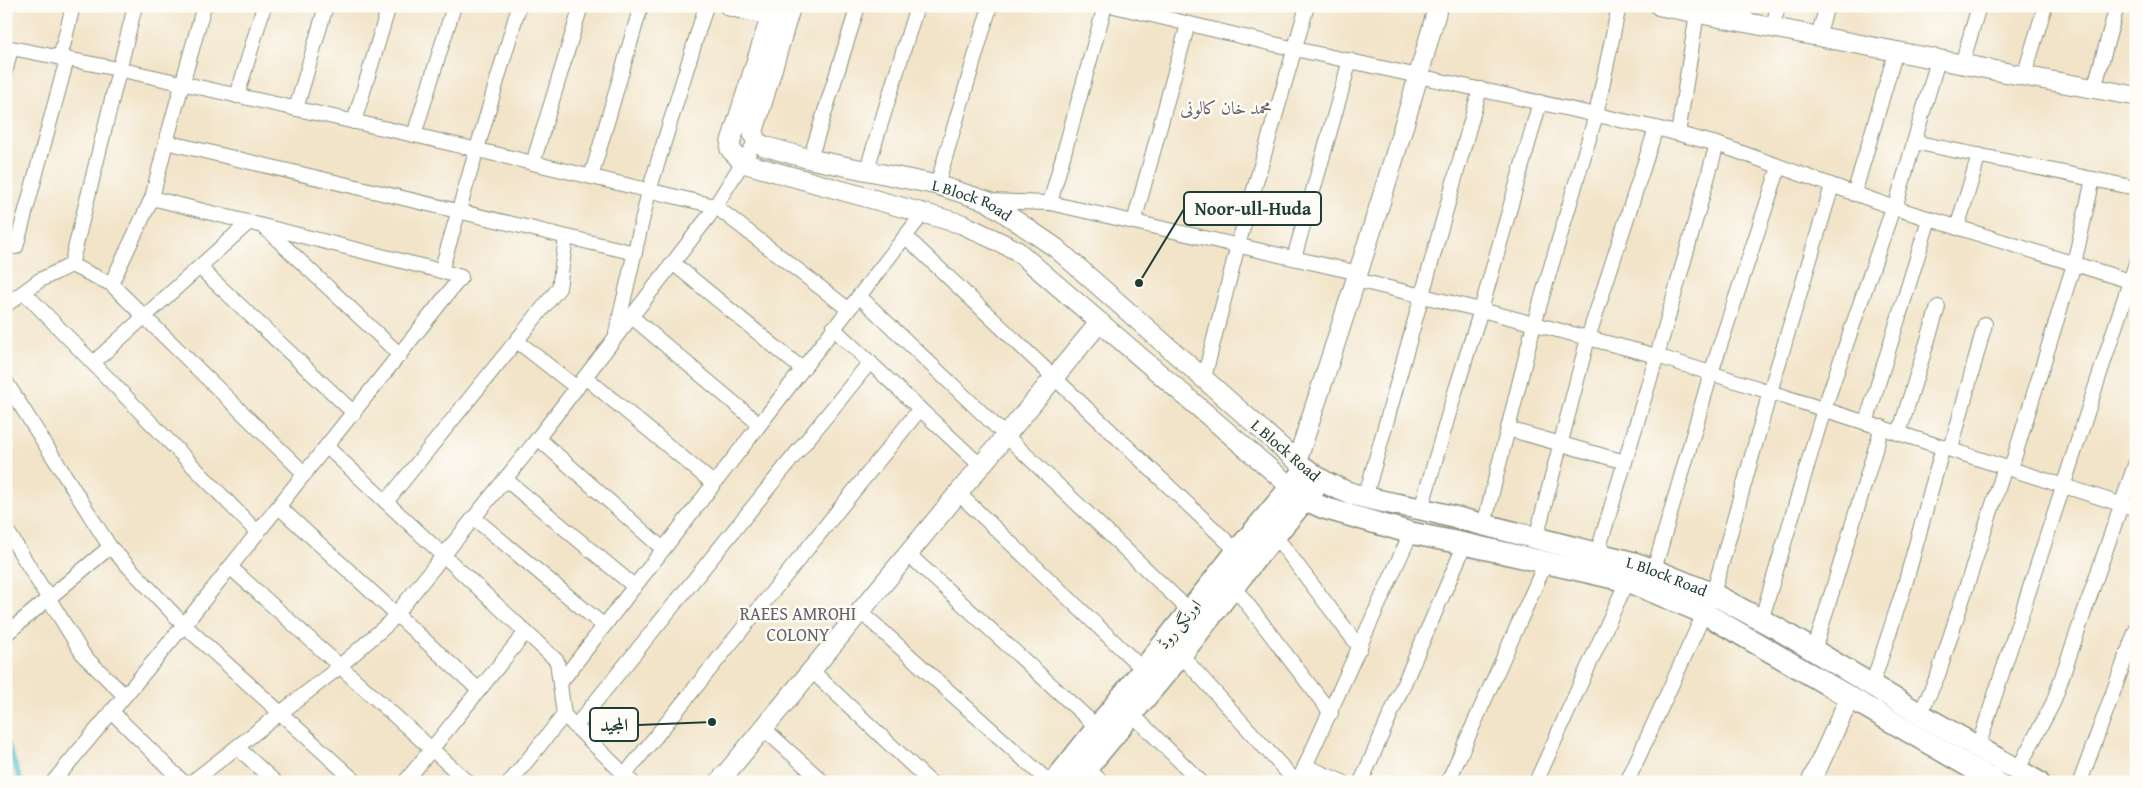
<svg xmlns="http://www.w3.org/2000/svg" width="2142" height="788" font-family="'Gentium Book Plus',Amiri,serif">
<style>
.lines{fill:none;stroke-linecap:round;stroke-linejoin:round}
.stream{stroke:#59c2d6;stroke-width:5}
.street-casing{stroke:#88907e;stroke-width:16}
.secondary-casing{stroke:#88907e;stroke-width:21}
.primary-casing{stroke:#88907e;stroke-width:24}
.street{stroke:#fff;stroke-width:14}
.secondary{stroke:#fff;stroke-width:19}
.primary{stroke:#fff;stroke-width:21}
.labels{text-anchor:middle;stroke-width:5;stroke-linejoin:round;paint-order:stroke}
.street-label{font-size:16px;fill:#1f3d34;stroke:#fdfcf7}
.neighbourhood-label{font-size:18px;fill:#646067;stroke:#fdfcf7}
.leader{fill:none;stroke:#1f3d34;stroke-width:2}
.callout-dot{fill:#1f3d34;stroke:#fdfcf7;stroke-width:2}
.callout{fill:#fdfcf7;stroke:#1f3d34;stroke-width:2}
.callout-label{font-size:18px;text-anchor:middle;font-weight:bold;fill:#1f3d34}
</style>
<rect width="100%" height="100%" fill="#fdfcf7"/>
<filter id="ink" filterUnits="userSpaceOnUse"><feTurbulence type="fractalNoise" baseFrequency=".02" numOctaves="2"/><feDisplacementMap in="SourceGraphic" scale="10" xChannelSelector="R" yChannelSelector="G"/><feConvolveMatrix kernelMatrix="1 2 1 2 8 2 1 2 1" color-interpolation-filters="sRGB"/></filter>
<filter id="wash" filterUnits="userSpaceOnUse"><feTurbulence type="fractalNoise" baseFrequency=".0096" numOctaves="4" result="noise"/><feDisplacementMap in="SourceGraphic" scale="20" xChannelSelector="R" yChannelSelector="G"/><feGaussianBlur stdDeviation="1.12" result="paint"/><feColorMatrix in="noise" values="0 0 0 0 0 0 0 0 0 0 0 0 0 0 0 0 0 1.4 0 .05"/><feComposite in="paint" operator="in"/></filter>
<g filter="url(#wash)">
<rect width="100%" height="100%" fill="#f2e4c9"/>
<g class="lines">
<!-- stream -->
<g class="stream">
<path d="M 6,685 L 6,711"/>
<path d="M 6,739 L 21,782"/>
</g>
</g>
</g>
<g filter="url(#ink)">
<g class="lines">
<!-- street casing -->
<g class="street-casing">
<g id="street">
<path d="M 204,6 L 166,142 L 152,198 L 441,271 L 519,6"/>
<path d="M 1114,6 L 1295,49 L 1656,128 L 1717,144 L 1895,208 L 2136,283"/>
<path d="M 1742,21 L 1746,6"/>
<path d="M 1773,27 L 1778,6"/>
<path d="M 1818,36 L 1827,6"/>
<path d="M 6,47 L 118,69 L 414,135 L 715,206 L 848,309"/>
<path d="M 60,58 L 73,6"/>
<path d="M 1962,64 L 1979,6"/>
<path d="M 6,69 L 11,48"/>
<path d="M 2024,76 L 2045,6"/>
<path d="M 2094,89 L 2117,6"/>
<path d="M 237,96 L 264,6"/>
<path d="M 296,109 L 326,6"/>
<path d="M 354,122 L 389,6"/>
<path d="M 1678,134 L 1697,13"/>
<path d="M 414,135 L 454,6"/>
<path d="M 166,142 L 635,253"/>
<path d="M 1914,142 L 2136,188"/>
<path d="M 810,159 L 858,6"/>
<path d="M 533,163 L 581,6"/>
<path d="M 867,169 L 917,6"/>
<path d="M 591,177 L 641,6"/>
<path d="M 937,185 L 990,6"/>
<path d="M 1854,194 L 1896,51"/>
<path d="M 987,201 L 1050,203 L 1359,273"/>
<path d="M 1050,203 L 1105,6"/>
<path d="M 1895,208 L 1938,60"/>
<path d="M 1134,222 L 1188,24"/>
<path d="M 264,227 L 400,355"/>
<path d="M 1957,228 L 1979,155"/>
<path d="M 905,236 L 1237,551"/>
<path d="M 16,247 L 67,59"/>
<path d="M 1294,258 L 1350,60"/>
<path d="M 673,263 L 802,369"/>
<path d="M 71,265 L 135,6"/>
<path d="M 200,268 L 354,413"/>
<path d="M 1356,280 L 1481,310 L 1657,356 L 2136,509"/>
<path d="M 111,284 L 152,198"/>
<path d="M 24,292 L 258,533"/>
<path d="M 859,296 L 1190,611"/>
<path d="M 6,305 L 40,280 L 71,265 L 111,284 L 305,474"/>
<path d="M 632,317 L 759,424"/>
<path d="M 833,328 L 980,465"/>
<path d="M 616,333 L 649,191 L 706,6"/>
<path d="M 517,341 L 577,388"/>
<path d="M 93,363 L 248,223"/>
<path d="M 585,377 L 713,483"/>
<path d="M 1204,378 L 1238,245 L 1307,6"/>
<path d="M 6,382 L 110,547 L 184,625 L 356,782"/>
<path d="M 1866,423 L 1929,219"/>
<path d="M 1508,429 L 1625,462"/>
<path d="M 1899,433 L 1938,307"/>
<path d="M 538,438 L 663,549"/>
<path d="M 327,447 L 557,661 L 564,715 L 632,782"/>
<path d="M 1951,449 L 1985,324"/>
<path d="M 2011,468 L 2074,264 L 2093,179"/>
<path d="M 505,479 L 634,586"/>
<path d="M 957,492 L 1148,674"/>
<path d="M 1365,498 L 1480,89"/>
<path d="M 386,502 L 559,288 L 566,237"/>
<path d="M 279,507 L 479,690"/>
<path d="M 1421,509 L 1456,389 L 1481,310 L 1540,102"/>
<path d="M 474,518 L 604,626"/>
<path d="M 1484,525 L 1534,324 L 1596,115 L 1619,6"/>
<path d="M 6,529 L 84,656 L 124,695"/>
<path d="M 1270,529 L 1360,648"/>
<path d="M 1536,538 L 1588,338 L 1656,128"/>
<path d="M 907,553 L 1097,727"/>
<path d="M 1597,554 L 1657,356 L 1717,144"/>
<path d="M 230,567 L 468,782"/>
<path d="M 1654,570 L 1711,373 L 1779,167"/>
<path d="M 1235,588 L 1331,713"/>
<path d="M 860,611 L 1049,782"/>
<path d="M 1761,621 L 1824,409 L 1893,208"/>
<path d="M 6,634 L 110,547"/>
<path d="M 1814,651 L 1882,427"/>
<path d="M 1181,655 L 1296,782"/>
<path d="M 811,670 L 930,782"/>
<path d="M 560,683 L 924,212"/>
<path d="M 1872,685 L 1904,588 L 1943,447"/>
<path d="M 111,711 L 183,782"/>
<path d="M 1131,713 L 1201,782"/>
<path d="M 1920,714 L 1938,675 L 2005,467"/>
<path d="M 575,727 L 870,362"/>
<path d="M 763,728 L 823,782"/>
<path d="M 237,747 L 275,782"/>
<path d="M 1978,747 L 2136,263"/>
<path d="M 1305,766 L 1343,782"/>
<path d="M 1086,767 L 1102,782"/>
<path d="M 2018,769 L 2053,703 L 2136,462"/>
<path d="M 53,782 L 184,625 L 461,277 L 441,271"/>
<path d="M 192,782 L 333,672 L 388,624 L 531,447 L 709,216 L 756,141"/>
<path d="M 405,782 L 525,633"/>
<path d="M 510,782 L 564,715"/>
<path d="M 619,782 L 920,409"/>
<path d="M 1298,782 L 1411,533"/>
<path d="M 1361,782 L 1465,544"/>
<path d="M 1448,782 L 1546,562"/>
<path d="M 1536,782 L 1627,581"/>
<path d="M 1627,782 L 1713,594 L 1770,392 L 1832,186"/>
<path d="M 2080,782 L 2136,630"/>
</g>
</g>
<!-- secondary casing -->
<g class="secondary-casing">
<g id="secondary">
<path d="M 729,6 L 771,16"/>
<path d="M 774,6 L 731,141 L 730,149 L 743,163 L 962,224 L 1016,250 L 1291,487"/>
<path id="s1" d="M 791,6 L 753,134 L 756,141 L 764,146 L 810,159 L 937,185 L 987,201 L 1056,248 L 1306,469"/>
<path d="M 1660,6 L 2024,76 L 2136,96"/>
<path d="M 1297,461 C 1346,311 1396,160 1438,6"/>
<path d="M 719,782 L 1100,322"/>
<path d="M 1811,782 L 1850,697"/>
</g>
</g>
<!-- primary casing -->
<g class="primary-casing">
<g id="primary">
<path d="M 1291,487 L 1306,500 L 1324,508 L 1411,533 L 1465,544 L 1627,581 L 1704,613 L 1996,782"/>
<path id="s2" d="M 1054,782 L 1237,551 L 1306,469 C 1342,500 1390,501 1434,512 C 1501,529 1567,546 1634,563 L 1654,570 L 1713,594 L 1778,629 L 1920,714 L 2038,782"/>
<path d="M 1075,782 L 1181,655 L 1252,563 L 1314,489"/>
</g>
</g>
<!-- street -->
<use href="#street" class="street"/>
<!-- secondary -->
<use href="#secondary" class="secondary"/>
<!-- primary -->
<use href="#primary" class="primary"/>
</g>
</g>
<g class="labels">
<!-- street labels -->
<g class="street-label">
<text dy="6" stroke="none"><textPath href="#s1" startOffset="366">L Block Road</textPath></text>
<text transform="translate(1286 450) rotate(41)" y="6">L Block Road</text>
<text dy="6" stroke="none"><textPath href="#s2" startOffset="780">L Block Road</textPath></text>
<text transform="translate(1179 624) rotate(-51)" y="6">اورنگی روڈ</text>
</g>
<!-- neighbourhood labels -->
<g class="neighbourhood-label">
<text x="1226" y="114">محمد خان کالونی</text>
<text x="798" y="620">RAEES AMROHI<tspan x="798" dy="21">COLONY</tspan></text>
</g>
</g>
<!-- callouts -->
<path class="leader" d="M1139 283L1184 209M712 722L638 725"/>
<g class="callout-dot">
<circle cx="1139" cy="283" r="5"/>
<circle cx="712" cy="722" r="5"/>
</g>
<g class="callout">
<rect x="1184" y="192" width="137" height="33" rx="5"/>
<rect x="590" y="708" width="48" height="33" rx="5"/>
</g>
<g class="callout-label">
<text x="1253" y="215">Noor-ull-Huda</text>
<text x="614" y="731">المجید</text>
</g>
<!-- margin -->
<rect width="2142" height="788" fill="none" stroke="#fdfcf7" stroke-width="25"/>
</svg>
